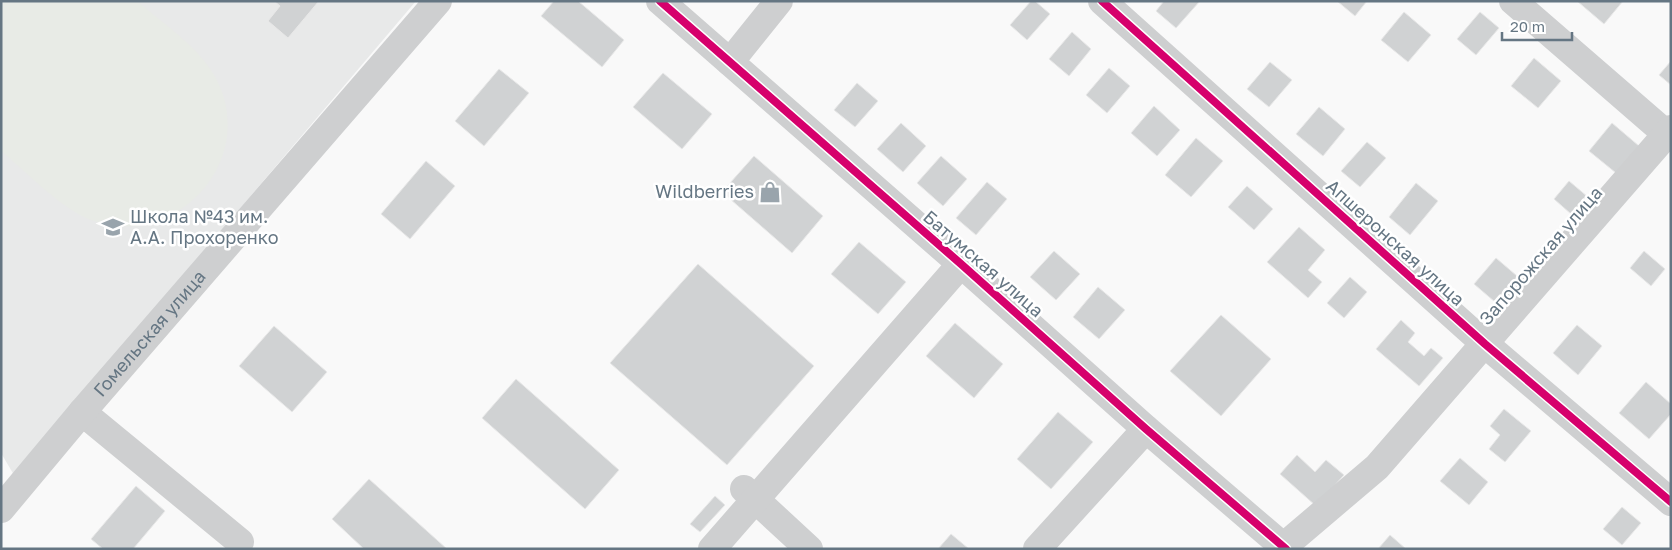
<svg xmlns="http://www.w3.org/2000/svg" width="1672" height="550" font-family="'Golos Text',sans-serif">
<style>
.built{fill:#e8e9e9}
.grass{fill:#e8ebe6}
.building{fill:#d0d2d3;stroke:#e8e8e8}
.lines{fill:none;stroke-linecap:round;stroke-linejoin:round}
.minor{stroke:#cecfd0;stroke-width:28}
.cycleway-casing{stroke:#fff;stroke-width:11}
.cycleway{stroke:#d6006c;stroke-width:8}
.labels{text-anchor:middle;stroke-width:5;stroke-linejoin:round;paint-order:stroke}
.poi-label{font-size:18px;fill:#657683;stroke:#fff;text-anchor:end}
.street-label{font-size:18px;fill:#657683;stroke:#fff}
</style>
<rect width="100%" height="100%" fill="#f9f9f9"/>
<!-- built -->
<path class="built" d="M 1,1 L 416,1 L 14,475 L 1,453 Z"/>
<!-- grass -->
<path class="grass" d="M 1,1 L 137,1 C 167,27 209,53 222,92 C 250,171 170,249 91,220 C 60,208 27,172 1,151 Z"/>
<!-- building -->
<g class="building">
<path d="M 274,1 L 319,1 L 288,38 L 268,21 L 280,6 Z"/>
<path d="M 554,1 L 578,1 L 624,40 L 602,67 L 541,16 Z"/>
<path d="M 1031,1 L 1035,1 L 1050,14 L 1027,40 L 1010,25 Z"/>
<path d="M 1164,1 L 1200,1 L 1176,28 L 1156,11 Z"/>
<path d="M 1337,1 L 1367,1 L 1355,16 Z"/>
<path d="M 1577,1 L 1623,1 L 1604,24 Z"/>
<path d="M 1404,12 L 1431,35 L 1408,62 L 1381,40 Z"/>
<path d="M 1480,12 L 1499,28 L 1476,55 L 1457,39 Z"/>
<path d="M 1072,32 L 1091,49 L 1069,76 L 1049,59 Z"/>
<path d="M 1534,58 L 1561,81 L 1538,108 L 1511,86 Z"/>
<path d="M 1671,61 L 1671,85 L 1659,75 Z"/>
<path d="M 1270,62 L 1292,80 L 1269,107 L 1247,89 Z"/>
<path d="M 1109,68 L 1130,86 L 1107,113 L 1086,95 Z"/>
<path d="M 499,69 L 529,93 L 484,146 L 455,121 Z"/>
<path d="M 663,73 L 712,114 L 682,149 L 633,107 Z"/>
<path d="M 857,83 L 878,101 L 855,127 L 834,110 Z"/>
<path d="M 1154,106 L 1180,130 L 1157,156 L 1131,133 Z"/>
<path d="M 1319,107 L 1345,129 L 1323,156 L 1296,134 Z"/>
<path d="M 901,123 L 926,146 L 903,172 L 877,149 Z"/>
<path d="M 1612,123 L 1639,146 L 1616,173 L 1589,151 Z"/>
<path d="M 1196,138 L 1223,161 L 1191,197 L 1165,175 Z"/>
<path d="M 1367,142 L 1386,158 L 1360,187 L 1341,171 Z"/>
<path d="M 754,156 L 823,216 L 792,253 L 722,192 Z"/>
<path d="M 941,156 L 967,179 L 943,206 L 917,183 Z"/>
<path d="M 426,161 L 455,186 L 410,239 L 381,214 Z"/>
<path d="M 1569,181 L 1595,203 L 1579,221 L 1554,199 Z"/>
<path d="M 987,182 L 1007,199 L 976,235 L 956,218 Z"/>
<path d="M 1416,183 L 1438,201 L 1410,235 L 1389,217 Z"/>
<path d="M 1247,186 L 1273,209 L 1254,230 L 1228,207 Z"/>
<path d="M 1299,227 L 1325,250 L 1308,270 L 1322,282 L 1308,298 L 1267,262 Z"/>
<path d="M 859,242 L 906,282 L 878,314 L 831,274 Z"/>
<path d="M 1054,251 L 1080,274 L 1056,300 L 1030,277 Z"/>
<path d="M 1644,251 L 1665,269 L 1651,286 L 1630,268 Z"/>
<path d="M 1496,258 L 1524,282 L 1502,308 L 1474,284 Z"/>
<path d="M 698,264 L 814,366 L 727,465 L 610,363 Z"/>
<path d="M 1350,277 L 1367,292 L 1344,318 L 1327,303 Z"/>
<path d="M 1098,287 L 1125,310 L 1099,339 L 1073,317 Z"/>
<path d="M 1221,315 L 1271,359 L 1221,416 L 1170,371 Z"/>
<path d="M 1401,320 L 1415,333 L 1408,342 L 1424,356 L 1431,348 L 1443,358 L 1419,386 L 1376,349 Z"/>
<path d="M 955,323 L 1003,364 L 974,398 L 926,356 Z"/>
<path d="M 1577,325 L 1602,346 L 1578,375 L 1553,353 Z"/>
<path d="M 274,326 L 327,372 L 292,412 L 239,366 Z"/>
<path d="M 516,379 L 619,470 L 585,509 L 482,418 Z"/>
<path d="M 1646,382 L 1671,404 L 1671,414 L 1649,439 L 1619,413 Z"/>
<path d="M 1504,409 L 1531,431 L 1505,462 L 1489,449 L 1500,435 L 1490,426 Z"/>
<path d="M 1058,412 L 1093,442 L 1051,489 L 1017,459 Z"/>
<path d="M 1297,455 L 1315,472 L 1326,460 L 1344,475 L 1316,506 L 1280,474 Z"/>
<path d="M 1460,458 L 1488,482 L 1469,505 L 1440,481 Z"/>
<path d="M 369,479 L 447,549 L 364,549 L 332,519 Z"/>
<path d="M 136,486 L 165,511 L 133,549 L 103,549 L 91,539 Z"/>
<path d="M 715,496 L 725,505 L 700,532 L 690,524 Z"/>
<path d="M 1622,507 L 1641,523 L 1622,545 L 1603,529 Z"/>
<path d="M 951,534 L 969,549 L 938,549 Z"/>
<path d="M 1390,535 L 1406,549 L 1378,549 Z"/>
</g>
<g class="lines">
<!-- minor -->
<g class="minor">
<path d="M 660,1 L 961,264 L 1146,429 L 1286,549"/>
<path d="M 1102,1 L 1485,344 L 1671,502"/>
<path d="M 1513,1 L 1671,138"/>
<path d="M 730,62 L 779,1"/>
<path d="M 82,412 L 240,542"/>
<path d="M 744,489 L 809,549"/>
<path id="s1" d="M 1,509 L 82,412 L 438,1"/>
<path d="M 1283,547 L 1377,467 L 1671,129"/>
<path d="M 712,549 L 961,264"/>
<path d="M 1037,549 L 1146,429"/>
</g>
<!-- cycleway casing -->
<g class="cycleway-casing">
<g id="cycleway">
<path d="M 660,1 L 961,264 L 1146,429 L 1286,549"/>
<path d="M 1102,1 L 1485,344 L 1671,502"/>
</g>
</g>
<!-- cycleway -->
<use href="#cycleway" class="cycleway"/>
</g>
<!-- icons -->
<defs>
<g id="shop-bare" transform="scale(1.725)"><path d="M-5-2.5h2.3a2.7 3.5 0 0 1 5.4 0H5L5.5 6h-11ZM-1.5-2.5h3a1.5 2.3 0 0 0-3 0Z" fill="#99a4ac" stroke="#fff" stroke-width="2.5" paint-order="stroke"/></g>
<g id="school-bare" transform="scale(1.725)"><path d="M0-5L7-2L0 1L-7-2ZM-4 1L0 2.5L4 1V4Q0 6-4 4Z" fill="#99a4ac" stroke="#fff" stroke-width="2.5" paint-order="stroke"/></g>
</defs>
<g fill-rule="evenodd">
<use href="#shop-bare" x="770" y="192"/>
<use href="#school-bare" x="113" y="227"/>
</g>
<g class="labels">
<!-- poi labels -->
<g class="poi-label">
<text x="754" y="198">Wildberries</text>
<text x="130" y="223" text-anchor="start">Школа №43 им.<tspan x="130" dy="21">А.А. Прохоренко</tspan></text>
</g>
<!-- street labels -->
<g class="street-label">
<text transform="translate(1395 243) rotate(42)" y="6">Апшеронская улица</text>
<text transform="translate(1541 256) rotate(-49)" y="6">Запорожская улица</text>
<text transform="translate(983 264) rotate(41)" y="6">Батумская улица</text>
<text dy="6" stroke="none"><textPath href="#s1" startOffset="230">Гомельская улица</textPath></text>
</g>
</g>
<!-- border -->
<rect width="1672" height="550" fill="none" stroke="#657683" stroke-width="5"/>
<!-- scale -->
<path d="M1502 32v8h70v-8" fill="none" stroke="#657683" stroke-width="2.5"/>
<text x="1510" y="32" font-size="15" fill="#657683" stroke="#ffffff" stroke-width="4" paint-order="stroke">20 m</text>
</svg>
